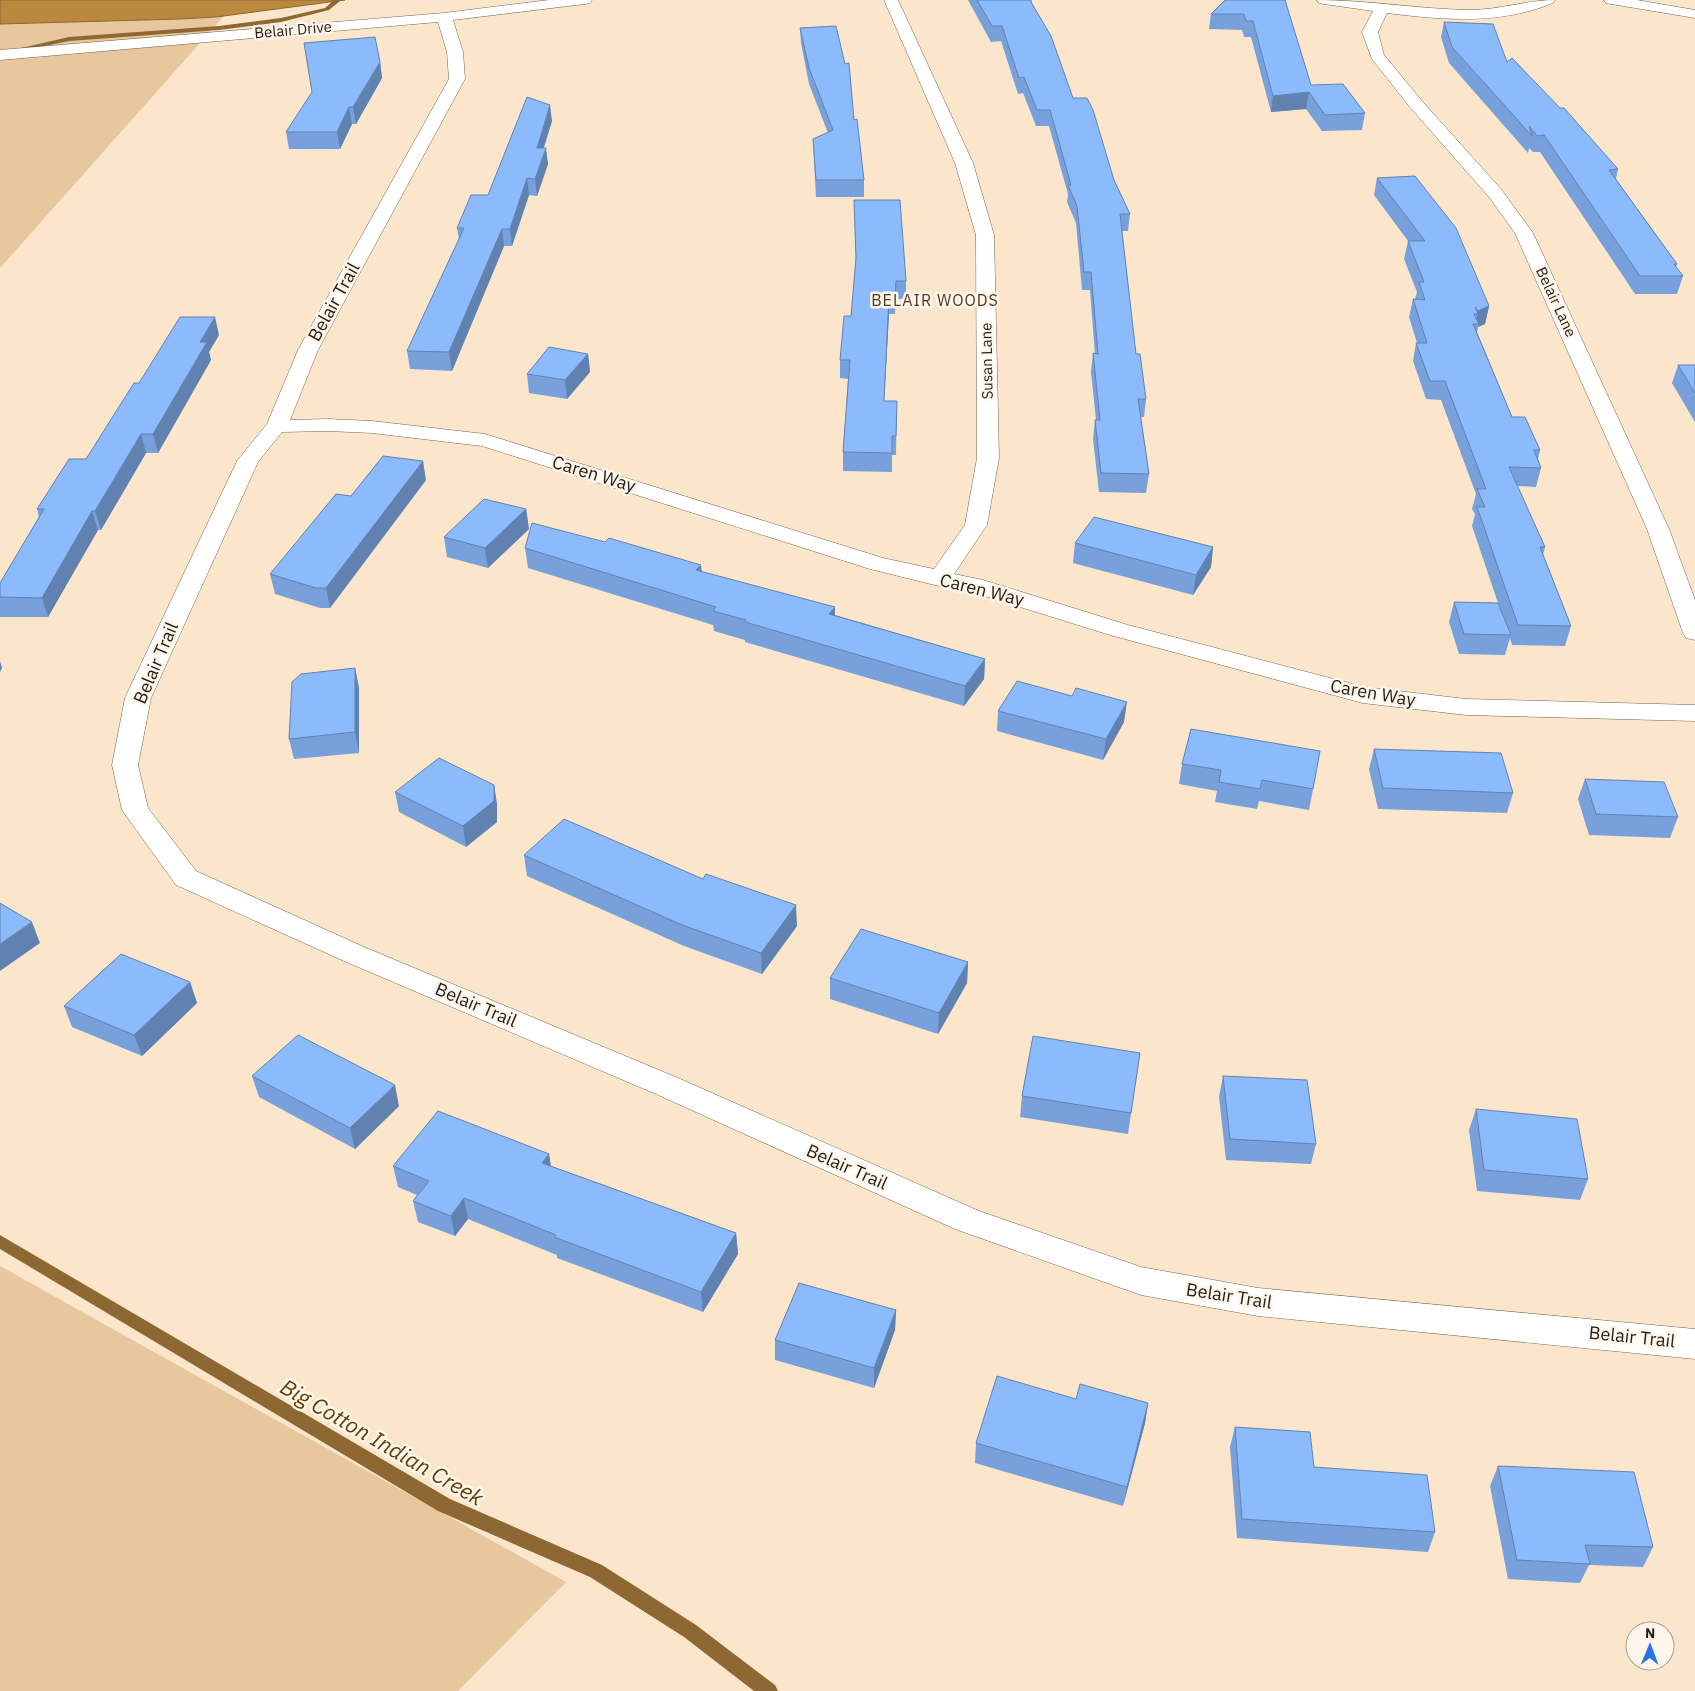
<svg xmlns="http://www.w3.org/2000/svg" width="1695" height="1691" font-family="'IBM Plex Sans',sans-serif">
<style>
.green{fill:#e7c79d}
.water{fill:#ba883f;stroke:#8d6832}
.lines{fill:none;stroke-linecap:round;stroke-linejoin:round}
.stream{fill:#8d6832;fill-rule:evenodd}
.minor-casing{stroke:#75634b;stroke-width:1}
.minor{fill:#fff;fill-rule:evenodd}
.wall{fill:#78a0da}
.shaded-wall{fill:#6182b1}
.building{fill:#8bbafd;stroke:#6182b1}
.labels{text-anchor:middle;stroke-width:5;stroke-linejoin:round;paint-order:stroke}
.far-street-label{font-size:15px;fill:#231c12;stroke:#fef6eb}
.far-neighbourhood-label{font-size:16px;letter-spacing:1px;fill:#4b3a24;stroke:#fef6eb}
.street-label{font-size:18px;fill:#231c12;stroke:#fef6eb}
.near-water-label{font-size:22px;font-style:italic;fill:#603e01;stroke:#fef6eb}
</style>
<rect width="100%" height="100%" fill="#fbe6cc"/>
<!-- green -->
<g class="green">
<path d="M 0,0 L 232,7 L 0,268 Z"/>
<path d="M 0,1266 L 566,1582 L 458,1691 L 0,1691 Z"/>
</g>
<!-- water -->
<path class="water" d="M 0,0 L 345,0 L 216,17 L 180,19 L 0,24 Z"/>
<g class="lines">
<!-- stream -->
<g class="stream">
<path d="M 334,0 L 340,1 L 329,10 L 281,22 L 219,30 L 69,41 L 20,51 L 17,49 L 69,37 L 219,26 L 281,18 L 325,8 Z"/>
<path d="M 0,1235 L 450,1499 L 602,1565 L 696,1625 L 775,1685 L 778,1691 L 754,1691 L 684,1637 L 590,1577 L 438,1511 L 0,1249 Z"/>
</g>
<!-- minor casing -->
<g class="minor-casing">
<g id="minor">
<path d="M 549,0 L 592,0 L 590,3 L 585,4 L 453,20 L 463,52 L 465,79 L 318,350 L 290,420 L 328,419 L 372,421 L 485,434 L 883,558 L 934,569 L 965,525 L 977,458 L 976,235 L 955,163 L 884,0 L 898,0 L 973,163 L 994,235 L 999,458 L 987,525 L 954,574 L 983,580 L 1128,625 L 1364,687 L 1466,699 L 1695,705 L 1695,721 L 1466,715 L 1363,703 L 1110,635 L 969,591 L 943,585 L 939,586 L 870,569 L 482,446 L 372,433 L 328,431 L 282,432 L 258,462 L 151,698 L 138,765 L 148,808 L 196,871 L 364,947 L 678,1078 L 979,1211 L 1141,1267 L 1258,1288 L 1695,1329 L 1695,1359 L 1258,1316 L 1141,1295 L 955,1229 L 656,1094 L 344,961 L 176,885 L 122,810 L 112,765 L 125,698 L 237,461 L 267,424 L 298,350 L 449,79 L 447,52 L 438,22 L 0,60 L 0,50 L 444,13 Z"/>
<path d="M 1317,0 C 1368,0 1417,9 1469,10 C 1500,10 1526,0 1555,0 L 1553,3 C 1500,25 1443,20 1387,13 L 1378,32 L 1384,55 L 1421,100 L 1501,189 L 1533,233 L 1669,529 L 1695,600 L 1695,640 L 1686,638 L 1683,633 L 1647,529 L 1515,233 L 1489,197 L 1409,106 L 1372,59 L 1362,32 L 1373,11 L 1324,4 L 1319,3 Z"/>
<path d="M 1604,0 L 1637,0 L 1695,10 L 1695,18 L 1611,4 L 1606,3 Z"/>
</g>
</g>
<!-- minor -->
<use href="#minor" class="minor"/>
</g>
<!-- wall -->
<g class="wall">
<path d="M 968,0 L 1031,0 L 1073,98 L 1114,180 L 1130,214 L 1128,231 L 1122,231 L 1136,354 L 1146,399 L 1144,417 L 1141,417 L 1149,474 L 1146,493 L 1099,492 L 1093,439 L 1095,420 L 1096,420 L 1091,372 L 1093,353 L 1095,354 L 1090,290 L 1082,290 L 1076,223 L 1067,202 L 1068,194 L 1049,126 L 1036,126 L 1023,93 L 1018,94 L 1001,41 L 991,42 Z"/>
<path d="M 1285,0 L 1311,85 L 1365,113 L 1362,130 L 1322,131 L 1306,109 L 1271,112 L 1251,37 L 1244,37 L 1242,30 L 1209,29 L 1211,14 Z"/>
<path d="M 1444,22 L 1507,62 L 1618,169 L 1616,179 L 1677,264 L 1676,267 L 1683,276 L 1677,294 L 1635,294 L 1540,152 L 1533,152 L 1529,148 L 1528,153 L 1449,63 L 1441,37 Z"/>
<path d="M 800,28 L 854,120 L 864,180 L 864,197 L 816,197 L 813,139 L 828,133 L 809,84 L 801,43 Z"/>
<path d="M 380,62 L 382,78 L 356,124 L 352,124 L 340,149 L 289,149 L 286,132 Z"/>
<path d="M 552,121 L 544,148 L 548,164 L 537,196 L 529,195 L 512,246 L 504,246 L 452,371 L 410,369 L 407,351 L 459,239 L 457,228 L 488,195 Z"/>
<path d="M 1377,178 L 1489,306 L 1485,324 L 1478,327 L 1477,332 L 1512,417 L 1540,450 L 1538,459 L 1541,468 L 1536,487 L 1517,486 L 1545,547 L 1543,555 L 1571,626 L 1565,646 L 1512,645 L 1510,638 L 1505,655 L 1459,654 L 1449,622 L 1454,602 L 1498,603 L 1472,526 L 1475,514 L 1472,509 L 1476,494 L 1441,400 L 1426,399 L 1413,361 L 1416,343 L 1417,343 L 1409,317 L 1413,299 L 1415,299 L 1417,292 L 1404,259 L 1408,241 L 1374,195 Z"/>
<path d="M 854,200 L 906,281 L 906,299 L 896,299 L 895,314 L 889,314 L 884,401 L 897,401 L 896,455 L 892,455 L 892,472 L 843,471 L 843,452 L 848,379 L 840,378 L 840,360 L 851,316 L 856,264 Z"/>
<path d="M 219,335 L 209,352 L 211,360 L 158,453 L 146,453 L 101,530 L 98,530 L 48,617 L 0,617 L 0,583 L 39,517 L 37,509 L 86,459 L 139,383 Z"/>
<path d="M 588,354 L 590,372 L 567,399 L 529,393 L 527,374 Z"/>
<path d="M 1678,365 L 1695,365 L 1695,422 L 1672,383 Z"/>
<path d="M 426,480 L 330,608 L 320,608 L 275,594 L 270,574 L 351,496 Z"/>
<path d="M 526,509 L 529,529 L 488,568 L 447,557 L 444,537 Z"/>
<path d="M 1075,543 L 1213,547 L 1211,567 L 1193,595 L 1073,563 Z"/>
<path d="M 525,548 L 701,565 L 702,572 L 835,615 L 985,659 L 984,679 L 964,706 L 745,642 L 745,640 L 714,631 L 713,625 L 528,568 Z"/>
<path d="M 355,668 L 359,688 L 359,753 L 294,759 L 289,739 Z"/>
<path d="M 998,711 L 1124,722 L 1103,760 L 997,731 Z"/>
<path d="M 1191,729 L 1313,789 L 1309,810 L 1259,801 L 1257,809 L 1215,802 L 1217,791 L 1179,784 L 1182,764 Z"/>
<path d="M 1374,749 L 1513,793 L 1507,813 L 1378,809 L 1369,769 Z"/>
<path d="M 1585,779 L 1678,817 L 1670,838 L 1589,835 L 1578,799 Z"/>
<path d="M 494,785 L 497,805 L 497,822 L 466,847 L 399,812 L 395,792 Z"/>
<path d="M 524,855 L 703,879 L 797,926 L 762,974 L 684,946 L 527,876 Z"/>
<path d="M 968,962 L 967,983 L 938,1034 L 830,999 L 830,978 Z"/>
<path d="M 190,982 L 197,1003 L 142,1056 L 72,1027 L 64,1006 Z"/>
<path d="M 1140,1053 L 1128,1134 L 1020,1117 L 1022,1096 Z"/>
<path d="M 252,1076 L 399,1106 L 355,1149 L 259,1097 Z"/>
<path d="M 1223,1076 L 1316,1144 L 1311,1164 L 1226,1160 L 1219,1097 Z"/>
<path d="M 1476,1109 L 1588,1179 L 1580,1200 L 1477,1191 L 1469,1130 Z"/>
<path d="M 549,1154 L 551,1166 L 736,1233 L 738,1254 L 703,1312 L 557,1258 L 557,1255 L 468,1219 L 455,1236 L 418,1222 L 413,1201 L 417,1195 L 398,1187 L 393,1166 Z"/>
<path d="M 896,1310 L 895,1330 L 874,1388 L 775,1360 L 775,1340 Z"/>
<path d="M 1076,1399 L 1148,1403 L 1145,1423 L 1123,1506 L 975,1463 L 976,1443 Z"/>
<path d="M 1235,1427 L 1314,1467 L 1435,1532 L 1428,1552 L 1237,1538 L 1230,1447 Z"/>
<path d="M 1498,1466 L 1653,1547 L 1643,1567 L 1589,1565 L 1580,1583 L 1508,1579 L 1490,1486 Z"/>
</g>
<!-- shaded-wall -->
<g class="shaded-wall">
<path d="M 380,62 L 382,78 L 356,124 L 353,107 Z"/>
<path d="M 1309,92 L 1306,109 L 1271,112 L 1273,96 Z"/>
<path d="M 550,105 L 552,121 L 538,164 L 537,148 Z"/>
<path d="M 349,107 L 352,124 L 340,149 L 337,132 Z"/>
<path d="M 546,148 L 548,164 L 537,196 L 535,179 Z"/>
<path d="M 527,178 L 529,195 L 512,246 L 510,229 Z"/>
<path d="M 502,229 L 504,246 L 452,371 L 449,352 Z"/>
<path d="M 889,296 L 889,314 L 883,420 L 884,401 Z"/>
<path d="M 1489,306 L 1485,324 L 1478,327 L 1479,324 L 1476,324 L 1478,311 Z"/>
<path d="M 215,317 L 219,335 L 209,352 L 211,360 L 158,453 L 153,434 L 200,342 Z"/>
<path d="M 588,354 L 590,372 L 567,399 L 565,380 Z"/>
<path d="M 141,434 L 146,453 L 101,530 L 95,511 Z"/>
<path d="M 423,461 L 426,480 L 330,608 L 326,588 Z"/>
<path d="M 526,509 L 529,529 L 488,568 L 485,548 Z"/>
<path d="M 92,511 L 98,530 L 48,617 L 42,598 Z"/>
<path d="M 1213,547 L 1211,567 L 1193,595 L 1196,575 Z"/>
<path d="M 701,565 L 702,585 L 696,570 Z"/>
<path d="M 835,607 L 835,627 L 829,614 Z"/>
<path d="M 985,659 L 984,679 L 964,706 L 965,686 Z"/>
<path d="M 0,661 L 2,668 L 0,672 Z"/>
<path d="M 355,668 L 359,688 L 359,753 L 355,732 Z"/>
<path d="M 1127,702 L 1124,722 L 1103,760 L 1106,739 Z"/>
<path d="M 494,785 L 497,805 L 497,822 L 466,847 L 463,826 Z"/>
<path d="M 796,905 L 797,926 L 762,974 L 761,953 Z"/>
<path d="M 32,922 L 40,943 L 0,971 L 0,944 Z"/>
<path d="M 968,962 L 967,983 L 938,1034 L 939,1013 Z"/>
<path d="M 190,982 L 197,1003 L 142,1056 L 134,1035 Z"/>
<path d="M 395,1085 L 399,1106 L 355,1149 L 350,1128 Z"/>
<path d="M 549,1154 L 552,1175 L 542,1163 Z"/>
<path d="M 464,1198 L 468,1219 L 455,1236 L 451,1216 Z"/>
<path d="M 736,1233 L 738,1254 L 703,1312 L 701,1292 Z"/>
<path d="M 896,1310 L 895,1330 L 874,1388 L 874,1368 Z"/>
<path d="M 1148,1403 L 1145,1423 L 1123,1506 L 1127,1487 Z"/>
</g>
<!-- building -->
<g class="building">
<path d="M 977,0 L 1031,0 L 1031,2 L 1051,36 L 1073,98 L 1087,98 L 1093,110 L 1114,180 L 1130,214 L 1120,214 L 1136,354 L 1140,354 L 1146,399 L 1138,399 L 1149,474 L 1101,473 L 1095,420 L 1100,420 L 1093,353 L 1098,354 L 1091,272 L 1084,272 L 1077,206 L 1068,185 L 1071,185 L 1050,110 L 1037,110 L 1024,77 L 1019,78 L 1002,26 L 992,26 Z"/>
<path d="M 1225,0 L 1285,0 L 1311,85 L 1343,84 L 1365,113 L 1325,115 L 1309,92 L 1273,96 L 1253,21 L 1246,21 L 1244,14 L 1211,14 Z"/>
<path d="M 1444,22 L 1493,24 L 1507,62 L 1512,58 L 1560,108 L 1564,108 L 1618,169 L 1609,170 L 1677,264 L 1674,264 L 1683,276 L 1640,276 L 1544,135 L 1537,136 L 1529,126 L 1532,136 L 1452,47 Z"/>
<path d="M 836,26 L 845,64 L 849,63 L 854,120 L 857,119 L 864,180 L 816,180 L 813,139 L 833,130 L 809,68 L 800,28 Z"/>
<path d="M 375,37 L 380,62 L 353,107 L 349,107 L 337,132 L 286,132 L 312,92 L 304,43 Z"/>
<path d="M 527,97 L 550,105 L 537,148 L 546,148 L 535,179 L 527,178 L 510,229 L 502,229 L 449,352 L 407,351 L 464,228 L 457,228 L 471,195 L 488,195 Z"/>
<path d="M 1415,176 L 1456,228 L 1489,306 L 1478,311 L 1475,307 L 1478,314 L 1474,314 L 1479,324 L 1473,324 L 1512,417 L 1525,417 L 1540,450 L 1534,450 L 1541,468 L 1509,467 L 1545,547 L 1540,547 L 1571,626 L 1518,625 L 1477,507 L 1485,507 L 1477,489 L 1486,489 L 1445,381 L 1430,381 L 1416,343 L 1427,343 L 1413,299 L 1425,300 L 1419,282 L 1424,282 L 1408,241 L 1425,241 L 1377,178 Z"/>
<path d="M 854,200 L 900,200 L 906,281 L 896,281 L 895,296 L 889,296 L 884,401 L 897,401 L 896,436 L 892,436 L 892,453 L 843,452 L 850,360 L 840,360 L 844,316 L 851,316 L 856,258 Z"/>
<path d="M 180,317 L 215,317 L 200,342 L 207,342 L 153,434 L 141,434 L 95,511 L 92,511 L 42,598 L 0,597 L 0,583 L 44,509 L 37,509 L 69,459 L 86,459 L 134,383 L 139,383 Z"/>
<path d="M 549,347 L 588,354 L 565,380 L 527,374 Z"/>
<path d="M 1678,365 L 1695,365 L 1695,393 Z"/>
<path d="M 383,456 L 423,461 L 326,588 L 316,588 L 270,574 L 336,494 L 351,496 Z"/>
<path d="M 484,499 L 526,509 L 485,548 L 444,537 Z"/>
<path d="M 1094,517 L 1213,547 L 1196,575 L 1075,543 Z"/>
<path d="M 532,523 L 605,542 L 609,538 L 701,565 L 696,570 L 835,607 L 829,614 L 985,659 L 965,686 L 745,622 L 746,620 L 713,611 L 716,607 L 525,548 Z"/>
<path d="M 1454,602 L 1498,603 L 1511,635 L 1464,634 Z"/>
<path d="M 355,668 L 355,732 L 289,739 L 292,682 L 301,674 Z"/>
<path d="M 1017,681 L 1072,696 L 1076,688 L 1127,702 L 1106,739 L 998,711 Z"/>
<path d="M 1191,729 L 1320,751 L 1313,789 L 1262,780 L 1260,789 L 1219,782 L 1221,770 L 1182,764 Z"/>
<path d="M 1374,749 L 1501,753 L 1513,793 L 1383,788 Z"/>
<path d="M 439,758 L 494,785 L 494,801 L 463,826 L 395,792 Z"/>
<path d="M 1585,779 L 1664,782 L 1678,817 L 1596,814 Z"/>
<path d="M 564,819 L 703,879 L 706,874 L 796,905 L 761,953 L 682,925 L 524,855 Z"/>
<path d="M 0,903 L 32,922 L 0,944 Z"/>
<path d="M 861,929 L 968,962 L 939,1013 L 830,978 Z"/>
<path d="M 121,954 L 190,982 L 134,1035 L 64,1006 Z"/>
<path d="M 298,1035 L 395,1085 L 350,1128 L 252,1076 Z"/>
<path d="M 1033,1036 L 1140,1053 L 1131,1113 L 1022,1096 Z"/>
<path d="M 1223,1076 L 1307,1080 L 1316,1144 L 1230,1139 Z"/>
<path d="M 1476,1109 L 1577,1119 L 1588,1179 L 1484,1170 Z"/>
<path d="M 438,1111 L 549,1154 L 542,1163 L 736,1233 L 701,1292 L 554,1237 L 556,1235 L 464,1198 L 451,1216 L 413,1201 L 429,1181 L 393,1166 Z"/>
<path d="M 799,1283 L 896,1310 L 874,1368 L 775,1340 Z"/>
<path d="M 997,1376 L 1076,1399 L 1080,1384 L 1148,1403 L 1127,1487 L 976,1443 Z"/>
<path d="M 1235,1427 L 1310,1432 L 1314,1467 L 1427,1475 L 1435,1532 L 1242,1519 Z"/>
<path d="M 1498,1466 L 1634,1472 L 1653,1547 L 1585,1545 L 1590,1564 L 1517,1560 Z"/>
</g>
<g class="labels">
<!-- far-street labels -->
<g class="far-street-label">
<text transform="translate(293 30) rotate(-5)" y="5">Belair Drive</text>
<text transform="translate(1556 302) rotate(65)" y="5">Belair Lane</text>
<text transform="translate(987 361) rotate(-91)" y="5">Susan Lane</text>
</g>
<!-- far-neighbourhood labels -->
<g class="far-neighbourhood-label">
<text x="935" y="306">BELAIR WOODS</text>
</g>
<!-- street labels -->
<g class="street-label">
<text transform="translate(334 302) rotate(-61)" y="6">Belair Trail</text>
<text transform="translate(594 474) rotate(17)" y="6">Caren Way</text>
<text transform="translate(982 590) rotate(14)" y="6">Caren Way</text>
<text transform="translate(156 663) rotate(-67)" y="6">Belair Trail</text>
<text transform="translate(1373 693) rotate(10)" y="6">Caren Way</text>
<text transform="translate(476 1005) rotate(23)" y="6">Belair Trail</text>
<text transform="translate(847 1167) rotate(24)" y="6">Belair Trail</text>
<text transform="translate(1229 1296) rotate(9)" y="6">Belair Trail</text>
<text transform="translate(1632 1337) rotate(6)" y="6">Belair Trail</text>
</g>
<!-- near-water labels -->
<g class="near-water-label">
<text transform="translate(382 1442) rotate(30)" y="8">Big Cotton Indian Creek</text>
</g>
</g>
<!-- north arrow -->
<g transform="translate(1650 1646) rotate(1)"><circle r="24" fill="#fef6eb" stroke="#a69f94"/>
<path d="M0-4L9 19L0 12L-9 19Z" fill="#2475e0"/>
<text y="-8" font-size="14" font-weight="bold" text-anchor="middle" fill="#231c12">N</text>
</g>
</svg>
